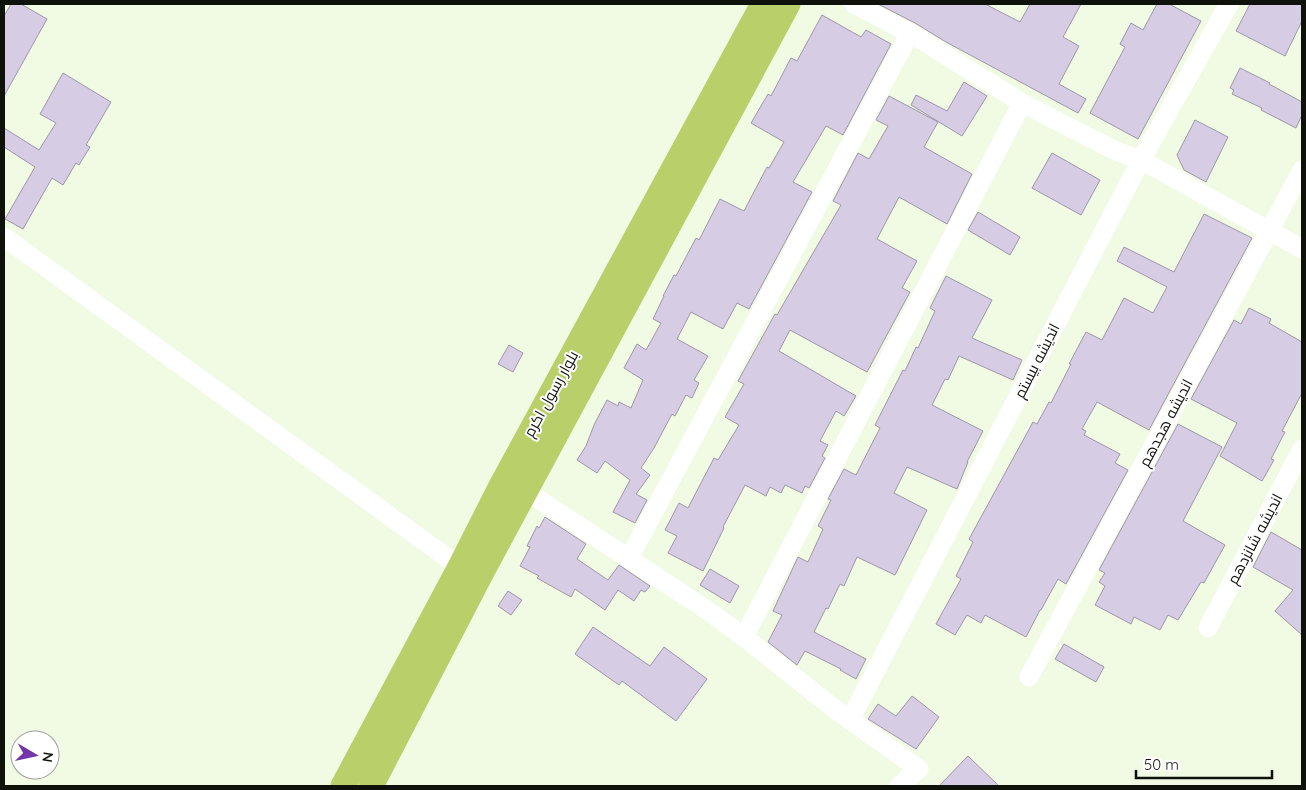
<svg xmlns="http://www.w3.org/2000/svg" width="1306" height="790" font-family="Quicksand,Cairo,sans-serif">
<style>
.building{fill:#d6cde4;stroke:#9e96ab}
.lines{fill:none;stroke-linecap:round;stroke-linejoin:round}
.minor{stroke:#fff;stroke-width:19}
.major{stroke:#b8cf6a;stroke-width:25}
.labels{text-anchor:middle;stroke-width:4;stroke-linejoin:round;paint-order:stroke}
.street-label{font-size:15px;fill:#0f120a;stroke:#fff}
</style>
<rect width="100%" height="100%" fill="#f1fae2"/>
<!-- building -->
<g class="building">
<path d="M 11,4 L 21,4 L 47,19 L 4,96 L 4,16 Z"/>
<path d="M 878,4 L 985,4 L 1020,22 L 1030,4 L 1081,4 L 1063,37 L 1079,46 L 1059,84 L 1086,99 L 1078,113 L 946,42 L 915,23 Z"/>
<path d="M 1157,4 L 1169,4 L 1201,21 L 1138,139 L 1090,113 L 1125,47 L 1120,44 L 1131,23 L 1143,30 Z"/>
<path d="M 1250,4 L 1302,4 L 1302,21 L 1285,56 L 1236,31 Z"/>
<path d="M 822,15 L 861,37 L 866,30 L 891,44 L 843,135 L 826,126 L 793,182 L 812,192 L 749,309 L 737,303 L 723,329 L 691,312 L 677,339 L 708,356 L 694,380 L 699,383 L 692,398 L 686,395 L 675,416 L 672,414 L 654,448 L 641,468 L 650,475 L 636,494 L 647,500 L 635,523 L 613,512 L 630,480 L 605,461 L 597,473 L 577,460 L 586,446 L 594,425 L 607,400 L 618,406 L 619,402 L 631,408 L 643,380 L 624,368 L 637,344 L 646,350 L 661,323 L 653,319 L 664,296 L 663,296 L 674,275 L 676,276 L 696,238 L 699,240 L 720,199 L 744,211 L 767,167 L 769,168 L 784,142 L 751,123 L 768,94 L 771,96 L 791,58 L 797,61 Z"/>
<path d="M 1240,68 L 1270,83 L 1269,84 L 1302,102 L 1302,115 L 1296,128 L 1261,110 L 1262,108 L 1232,94 L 1234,90 L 1230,88 Z"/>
<path d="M 63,73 L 111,102 L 86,145 L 90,147 L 79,165 L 76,163 L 63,185 L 52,178 L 23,229 L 5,219 L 35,167 L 4,147 L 4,128 L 39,150 L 56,123 L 40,114 Z"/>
<path d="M 964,82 L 987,96 L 962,136 L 911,105 L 916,95 L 947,111 Z"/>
<path d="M 889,96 L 938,122 L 924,147 L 972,174 L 947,224 L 899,197 L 877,239 L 917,261 L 902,288 L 910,292 L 867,372 L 790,330 L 779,351 L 856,396 L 844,416 L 836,411 L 820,441 L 828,445 L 822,456 L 825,458 L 809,488 L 805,486 L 802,493 L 785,485 L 781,493 L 770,487 L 766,496 L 745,485 L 723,527 L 724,528 L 703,571 L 668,553 L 677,536 L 665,530 L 679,503 L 688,508 L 714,458 L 718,460 L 739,425 L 725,417 L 744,384 L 738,381 L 775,314 L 777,315 L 841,205 L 833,201 L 858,153 L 869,159 L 888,126 L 876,120 Z"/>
<path d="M 1195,120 L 1228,137 L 1206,182 L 1184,170 L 1177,155 Z"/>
<path d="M 1052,153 L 1100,180 L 1081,215 L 1032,188 Z"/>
<path d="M 978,212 L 1020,237 L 1010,255 L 968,230 Z"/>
<path d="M 1204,214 L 1252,238 L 1149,430 L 1097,402 L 1082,429 L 1086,431 L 1084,435 L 1120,454 L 1115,463 L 1128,470 L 1066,584 L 1058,579 L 1041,610 L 1040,610 L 1026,637 L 985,615 L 981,623 L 967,615 L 955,635 L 936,624 L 961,579 L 956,576 L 973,542 L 969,539 L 1033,422 L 1037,424 L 1049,402 L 1051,403 L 1071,364 L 1069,364 L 1086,332 L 1102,340 L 1124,298 L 1153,313 L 1167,287 L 1117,261 L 1124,247 L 1174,272 Z"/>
<path d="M 946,276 L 992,300 L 972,338 L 1022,360 L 1013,380 L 959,356 L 948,380 L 945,379 L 932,405 L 983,431 L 967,462 L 968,462 L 957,489 L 907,467 L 894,493 L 927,510 L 895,575 L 857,557 L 844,586 L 840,584 L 828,609 L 826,608 L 814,632 L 866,659 L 856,679 L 840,670 L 841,669 L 805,651 L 797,665 L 768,642 L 782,615 L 773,611 L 798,557 L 808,562 L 823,529 L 818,526 L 831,500 L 828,499 L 844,469 L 856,475 L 880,428 L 875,425 L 903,370 L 905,371 L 916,347 L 918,348 L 935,311 L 930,308 Z"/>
<path d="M 1249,308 L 1271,319 L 1269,323 L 1302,342 L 1302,393 L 1282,431 L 1285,432 L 1271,459 L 1274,460 L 1262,481 L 1220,456 L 1237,423 L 1191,399 L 1234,320 L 1241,324 Z"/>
<path d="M 509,345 L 523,353 L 513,372 L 498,364 Z"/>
<path d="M 1178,424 L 1222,447 L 1183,521 L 1225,545 L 1204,583 L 1201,582 L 1178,620 L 1168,615 L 1160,630 L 1134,617 L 1131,624 L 1095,605 L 1105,586 L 1099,582 L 1105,573 L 1099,570 Z"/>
<path d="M 545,517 L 586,544 L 577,559 L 608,580 L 619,565 L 650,586 L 645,592 L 641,590 L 634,601 L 618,590 L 605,610 L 575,589 L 571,597 L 537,578 L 539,576 L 520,566 L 530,547 L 527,546 L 537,526 L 539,528 Z"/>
<path d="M 1271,532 L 1302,550 L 1302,635 L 1275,611 L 1293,590 L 1253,567 Z"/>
<path d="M 710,569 L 739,586 L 730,603 L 700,585 Z"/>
<path d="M 508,591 L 522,600 L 511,615 L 498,606 Z"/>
<path d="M 593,627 L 650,666 L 664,647 L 707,679 L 676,721 L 622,681 L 619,685 L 575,654 Z"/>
<path d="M 1064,644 L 1104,667 L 1096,682 L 1055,659 Z"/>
<path d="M 912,696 L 939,717 L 916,749 L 868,719 L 878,704 L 896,716 Z"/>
<path d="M 968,756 L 999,786 L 939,786 Z"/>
</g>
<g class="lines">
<!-- minor -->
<g class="minor">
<path d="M 854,4 L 910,33 L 1022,103 L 1116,151 L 1141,160 L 1302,249"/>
<path d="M 4,237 L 460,567"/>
<path d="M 526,491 L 710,612 L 744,637 L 836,710 L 919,769 L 899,786"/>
<path d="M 629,558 L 910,33"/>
<path d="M 1208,628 L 1302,449"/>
<path d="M 744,637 L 1022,103"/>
<path d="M 1029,677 L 1302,170"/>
<path d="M 850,720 L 1141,160 L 1229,4"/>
</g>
<!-- major -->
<g class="major">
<path d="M 343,786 L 460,567 L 501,486 L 763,4"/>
<path d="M 371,786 L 483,570 L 788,4"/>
</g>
</g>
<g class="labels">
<!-- street labels -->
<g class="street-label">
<text transform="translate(1037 361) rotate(-63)" y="5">اندیشه بیستم</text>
<text transform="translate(551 394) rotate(-61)" y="5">بلوار رسول اکرم</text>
<text transform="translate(1166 423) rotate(-62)" y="5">اندیشه هجدهم</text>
<text transform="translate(1255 539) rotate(-62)" y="5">اندیشه شانزدهم</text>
</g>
</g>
<!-- border -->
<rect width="1306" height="790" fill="none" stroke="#0f120a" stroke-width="10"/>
<!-- north arrow -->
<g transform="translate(35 755) rotate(99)"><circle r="24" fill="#ffffff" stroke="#9fa09d"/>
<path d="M0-4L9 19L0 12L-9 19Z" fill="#7235aa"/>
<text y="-8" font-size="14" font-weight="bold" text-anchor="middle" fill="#0f120a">N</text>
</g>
<!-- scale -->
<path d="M1136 770v8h136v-8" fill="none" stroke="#0f120a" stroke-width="2.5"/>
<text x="1144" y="770" font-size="15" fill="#0f120a" stroke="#ffffff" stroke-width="4" paint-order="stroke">50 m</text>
</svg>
